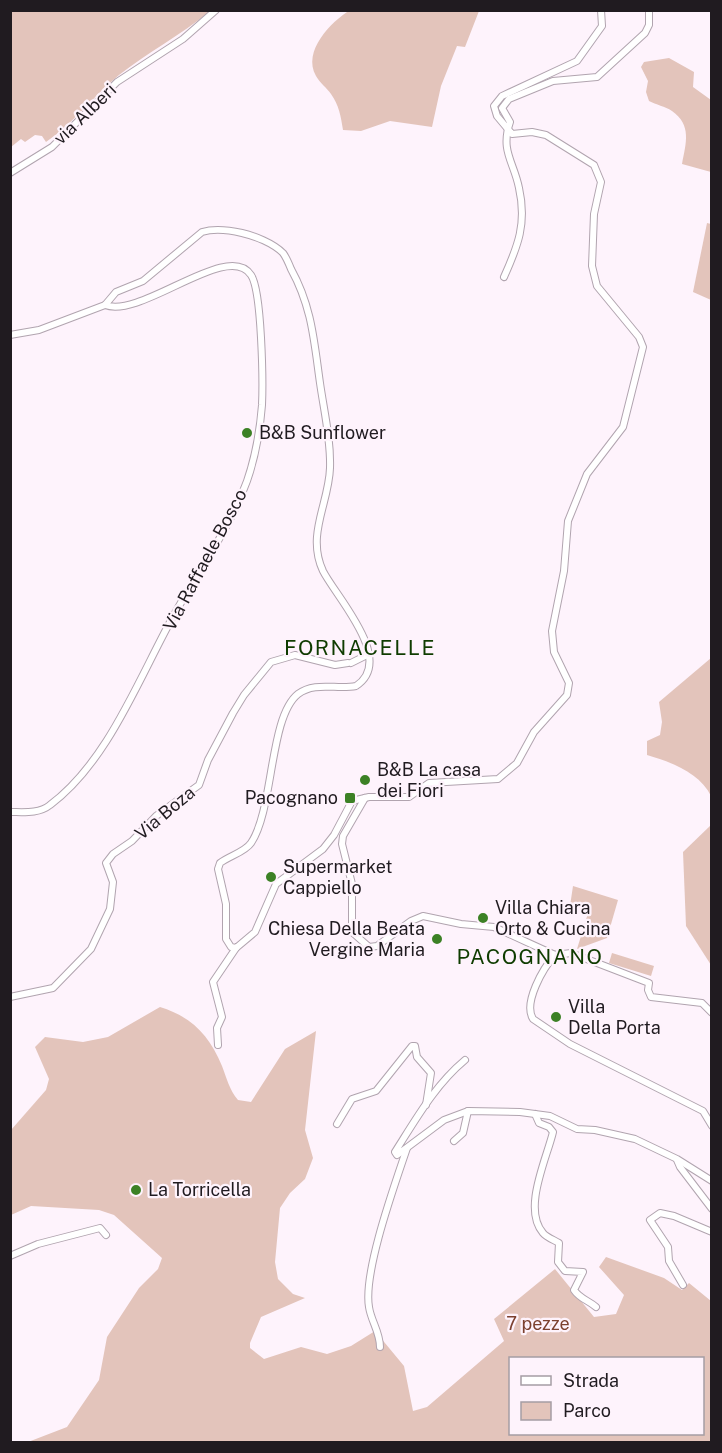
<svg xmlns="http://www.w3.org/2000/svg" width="722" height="1453" font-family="'Public Sans',sans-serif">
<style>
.green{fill:#e3c4bb;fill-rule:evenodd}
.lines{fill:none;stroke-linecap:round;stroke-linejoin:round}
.minor-casing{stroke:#b1a4af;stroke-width:8}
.minor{stroke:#fff;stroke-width:6}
.poi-dot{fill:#3c8125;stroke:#fef3fc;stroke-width:2}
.labels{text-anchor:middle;stroke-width:4.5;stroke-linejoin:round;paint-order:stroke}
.street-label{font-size:18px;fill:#201b20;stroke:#fef3fc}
.poi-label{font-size:18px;fill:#201b20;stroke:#fef3fc;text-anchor:start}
.park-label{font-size:18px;fill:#7c412f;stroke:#fef3fc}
.quarter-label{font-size:21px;letter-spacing:1.5px;fill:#0f3c00;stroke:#fef3fc}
</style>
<rect width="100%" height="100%" fill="#fef3fc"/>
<!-- green -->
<g class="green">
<path d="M 11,10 L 210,10 L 210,11 C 181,35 148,52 119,75 C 93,96 74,123 46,142 L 42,136 L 35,135 L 25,142 L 21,139 L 11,147 Z"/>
<path d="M 350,10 L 479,11 L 465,47 L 457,46 L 441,86 L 432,127 L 390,121 L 361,131 L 343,130 C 341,117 339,105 331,94 C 327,88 320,83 316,76 C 302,51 331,22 350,10 Z"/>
<path d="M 669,58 L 694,72 L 693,87 L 711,100 L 711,172 L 682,164 C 686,143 692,125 672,111 C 665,106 656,105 649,101 L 646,92 L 648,81 L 641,67 L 644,62 Z"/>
<path d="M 707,223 L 711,224 L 711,300 L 693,292 Z"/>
<path d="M 711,658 L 711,796 C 700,773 671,762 647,755 L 647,741 L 660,735 L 662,722 L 659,702 Z"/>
<path d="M 711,825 L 711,965 L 686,926 L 683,852 Z"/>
<path d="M 573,886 L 618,900 L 607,938 L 577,949 L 589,910 L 570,906 Z"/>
<path d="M 612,953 L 654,966 L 651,976 L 609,963 Z"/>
<path d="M 160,1007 C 192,1017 209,1035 222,1066 C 227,1079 229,1089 238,1100 L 251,1102 L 285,1049 L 316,1031 L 305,1130 L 313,1158 L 305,1179 L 290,1193 L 280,1208 L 275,1262 L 278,1279 L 293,1294 L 305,1298 L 261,1317 L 250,1343 L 250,1348 L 264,1359 L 301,1347 L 327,1354 L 351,1346 L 375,1331 L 404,1366 L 413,1411 L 427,1407 L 504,1341 L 494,1319 L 555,1269 L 594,1317 L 616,1314 L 624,1295 L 599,1267 L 606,1257 L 664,1278 L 682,1290 L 689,1283 L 711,1301 L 711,1442 L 28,1442 L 67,1427 L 99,1380 L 107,1337 L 139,1288 L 158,1269 L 162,1258 L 114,1215 L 99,1210 L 31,1206 L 11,1215 L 11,1130 L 46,1090 L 49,1079 L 35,1047 L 45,1037 L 83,1042 L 108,1037 ZM 510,1358 L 702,1358 L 702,1434 L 510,1434 Z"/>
</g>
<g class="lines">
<!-- minor casing -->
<g class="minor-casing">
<g id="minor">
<path d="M 10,173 L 52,147 L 117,82 L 183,39 L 216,10"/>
<path d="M 504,277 C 518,246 527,223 519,188 C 514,162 500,151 510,122 L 502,108 L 509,99 L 553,81 L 597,77 L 645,33 L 649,25 L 649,10"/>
<path d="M 10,335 L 39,330 L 105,305"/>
<path d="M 351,663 L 369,654"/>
<path d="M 365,798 L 343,836 L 342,844 L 352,884 L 352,932 L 369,947 L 377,946 L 411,921 L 423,916 L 461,924 L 494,927 L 555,955 L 571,953 L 649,983 L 648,990 L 651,997 L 702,1003 L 712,1013"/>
<path d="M 10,812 C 23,812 39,814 50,805 C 109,761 140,675 175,613 C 199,570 230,528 247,481 C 255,458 260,430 262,405 C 263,383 262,291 251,275 C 228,240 142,319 105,305 L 116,292 L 143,281 L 202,232 C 215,228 229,230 242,233 C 255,236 273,243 283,253 C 286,257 289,264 291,269 C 312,307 314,341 320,383 C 324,411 331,440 330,468 C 329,503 306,535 323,571 C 336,597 396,660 356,686 C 337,690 315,681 298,694 C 269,717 274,809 251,843 C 245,852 229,856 220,863 L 218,869 L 226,904 L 226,939 L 231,947 L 236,948 L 255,932 L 276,884 L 323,849 L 334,835 L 352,801 L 369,797 L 409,797 L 429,783 L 498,779 L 517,763 L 534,732 L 567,695 L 569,683 L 554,652 L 552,631 L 564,571 L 568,521 L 587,474 L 623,427 L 643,347 L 639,337 L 597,286 L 592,266 L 594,214 L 601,182 L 594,165 L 546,135 L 532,132 L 512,134 L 497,116 L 494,106 L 502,96 L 577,61 L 602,26 L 601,10"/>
<path d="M 555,955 C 543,968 523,1003 533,1019 L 570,1044 L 703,1111 L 712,1126"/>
<path d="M 10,997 L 53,988 L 91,949 L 110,909 L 113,882 L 106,863 L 113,854 L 132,841 L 156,816 L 199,785 L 208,760 L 233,713 L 244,695 L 271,662 L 295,655 L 335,665 L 348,663"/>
<path d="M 218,1045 L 217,1028 L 222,1017 L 213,982 L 236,948"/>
<path d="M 465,1060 C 435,1085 416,1119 395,1152 L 397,1155 L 444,1120 L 468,1111 L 520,1112 L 550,1116 L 577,1129 L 595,1130 L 635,1139 L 677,1159 L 712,1181"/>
<path d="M 535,1114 L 539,1123 L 549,1127 L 553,1132 C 547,1158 522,1209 543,1233 C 546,1237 554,1240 559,1243 L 558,1262 L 565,1271 L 583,1272 L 574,1290 C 580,1299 588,1300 596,1307"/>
<path d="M 337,1124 L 352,1099 L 376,1091 L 412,1046 L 415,1046 L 417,1057 L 431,1073 L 426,1105"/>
<path d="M 454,1141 L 463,1133 L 468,1111"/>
<path d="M 677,1160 L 680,1167 L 712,1209"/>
<path d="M 10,1256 L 38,1244 L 100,1228 L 106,1235"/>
<path d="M 683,1285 L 669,1261 L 668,1247 L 650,1220 L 660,1213 L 674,1216 L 712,1232"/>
<path d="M 380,1347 C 380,1332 371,1321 369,1307 C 363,1272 395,1184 407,1148"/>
</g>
</g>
<!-- minor -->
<use href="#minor" class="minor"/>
</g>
<!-- markers -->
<g class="poi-dot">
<circle cx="247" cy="433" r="6"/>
<circle cx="365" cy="780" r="6"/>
<rect x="344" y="792" width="12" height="12" rx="3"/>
<circle cx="271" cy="877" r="6"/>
<circle cx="483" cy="918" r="6"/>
<circle cx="437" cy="939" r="6"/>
<circle cx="556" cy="1017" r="6"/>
<circle cx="136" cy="1190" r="6"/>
</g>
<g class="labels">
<!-- street labels -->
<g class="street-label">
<text transform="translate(85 114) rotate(-44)" y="6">via Alberi</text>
<text transform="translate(205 560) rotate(-62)" y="6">Via Raffaele Bosco</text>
<text transform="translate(165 813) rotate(-40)" y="6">Via Boza</text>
</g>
<!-- poi labels -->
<g class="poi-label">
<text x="259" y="439">B&amp;B Sunflower</text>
<text x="377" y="776">B&amp;B La casa<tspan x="377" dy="21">dei Fiori</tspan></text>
<text x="338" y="804" text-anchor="end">Pacognano</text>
<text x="283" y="873">Supermarket<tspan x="283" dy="21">Cappiello</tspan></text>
<text x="495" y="914">Villa Chiara<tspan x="495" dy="21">Orto &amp; Cucina</tspan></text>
<text x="425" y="935" text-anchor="end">Chiesa Della Beata<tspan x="425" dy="21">Vergine Maria</tspan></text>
<text x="568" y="1013">Villa<tspan x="568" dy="21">Della Porta</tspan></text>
<text x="148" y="1196">La Torricella</text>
</g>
<!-- park labels -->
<g class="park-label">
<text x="538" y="1330">7 pezze</text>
</g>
<!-- quarter labels -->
<g class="quarter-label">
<text x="360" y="655">FORNACELLE</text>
<text x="530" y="964">PACOGNANO</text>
</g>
</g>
<!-- border -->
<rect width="722" height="1453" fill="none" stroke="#201b20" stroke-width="24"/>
<!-- legend -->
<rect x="509" y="1357" width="195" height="78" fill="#fef3fc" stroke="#a59da4" stroke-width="1.5"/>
<rect x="521" y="1376" width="30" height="9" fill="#ffffff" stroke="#a59da4" stroke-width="1.5"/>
<text x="563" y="1387" font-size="18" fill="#201b20">Strada</text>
<rect x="521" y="1402" width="30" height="18" fill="#e3c4bb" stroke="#a59da4" stroke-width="1.5"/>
<text x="563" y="1417" font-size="18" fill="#201b20">Parco</text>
</svg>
